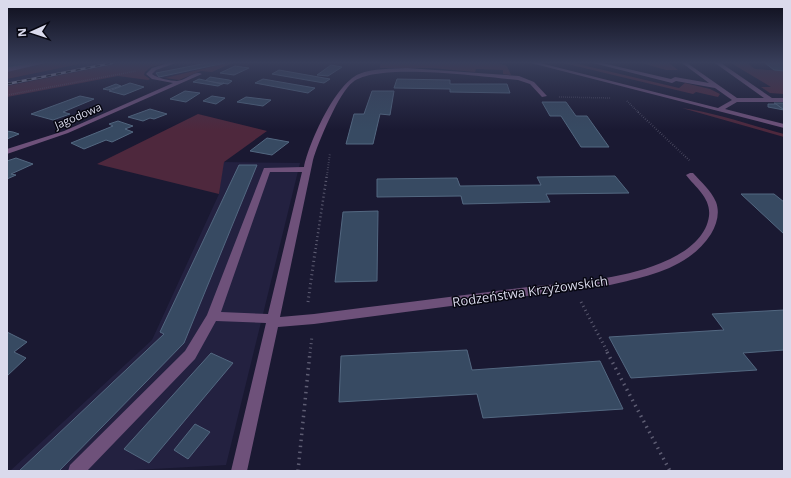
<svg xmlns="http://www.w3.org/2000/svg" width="791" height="478" font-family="'Open Sans',sans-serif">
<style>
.built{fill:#232140}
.green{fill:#4e283d}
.building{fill:#374a62;stroke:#536881}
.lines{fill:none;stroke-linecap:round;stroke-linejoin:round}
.path-far4{stroke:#5e5d73;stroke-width:1.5;stroke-dasharray:0.5 1.5;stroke-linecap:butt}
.path-far3{stroke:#5e5d73;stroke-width:2;stroke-dasharray:0.5 2;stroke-linecap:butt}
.path-far2{stroke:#5e5d73;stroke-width:2.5;stroke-dasharray:1 3;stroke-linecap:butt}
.path-far1{stroke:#5e5d73;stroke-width:3;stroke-dasharray:1 3.5;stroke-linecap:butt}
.path{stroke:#5e5d73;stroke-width:3.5;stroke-dasharray:1.5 4.5;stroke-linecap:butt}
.minor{fill:#6e517a;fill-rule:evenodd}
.rail-casing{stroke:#9897ac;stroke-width:2.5}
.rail{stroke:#060610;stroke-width:1.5;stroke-dasharray:5;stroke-linecap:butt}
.labels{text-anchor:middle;stroke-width:3;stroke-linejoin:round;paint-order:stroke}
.far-street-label{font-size:11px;fill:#dadaec;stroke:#060610}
.street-label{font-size:13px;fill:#dadaec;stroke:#060610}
</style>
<rect width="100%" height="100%" fill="#1a1932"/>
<!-- built -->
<g class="built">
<path d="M 85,63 L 120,63 L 7,86 L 7,79 Z"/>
<path d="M 179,63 L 227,63 L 165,78 L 157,78 L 152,73 L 156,69 Z"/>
<path d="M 223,162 L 300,163 L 226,465 L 116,471 L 10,471 L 152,340 L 219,194 Z"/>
</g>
<!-- green -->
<g class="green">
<path d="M 50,63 L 85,63 L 7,79 L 7,71 Z"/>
<path d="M 120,63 L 168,63 L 151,67 L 145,72 L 144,75 L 150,79 L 148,80 L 118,76 L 7,97 L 7,86 Z"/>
<path d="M 227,63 L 232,63 L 212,72 L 201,71 L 179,80 L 165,78 Z"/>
<path d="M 380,63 L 497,63 L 507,66 L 511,75 L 503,74 L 503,70 L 476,69 L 475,72 L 431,68 L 380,68 Z"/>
<path d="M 563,63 L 574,63 L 679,88 L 685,83 L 710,89 L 720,94 L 718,97 L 696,92 L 693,94 Z"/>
<path d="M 642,63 L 669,63 L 678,70 L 666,70 Z"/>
<path d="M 731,63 L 747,63 L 755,69 L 784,71 L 784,94 L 770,93 L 761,87 L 771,87 Z"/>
<path d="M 682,108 C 717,113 750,125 784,134 L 784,137 Z"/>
<path d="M 198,114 L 267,131 L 224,162 L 219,194 L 97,164 Z"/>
</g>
<!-- building -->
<g class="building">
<path d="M 33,63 L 7,68 L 7,64 Z"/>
<path d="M 207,63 L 225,63 L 159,77 L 156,73 Z"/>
<path d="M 765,63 L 784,63 L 784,71 L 774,70 Z"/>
<path d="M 331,65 L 342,67 L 328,76 L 317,75 Z"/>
<path d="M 235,66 L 249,68 L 234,75 L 220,73 Z"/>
<path d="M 279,70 L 330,79 L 324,83 L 272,74 Z"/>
<path d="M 210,77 L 229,80 L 232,81 L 228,84 L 205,81 Z"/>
<path d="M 199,79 L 222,84 L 224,83 L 218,86 L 193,82 Z"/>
<path d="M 263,79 L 315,88 L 308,93 L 255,83 Z"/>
<path d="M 397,79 L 450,80 L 450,84 L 507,84 L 510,93 L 450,92 L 450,89 L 394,88 Z"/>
<path d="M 130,83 L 144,87 L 124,95 L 109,91 Z"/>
<path d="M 116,84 L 121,86 L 108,90 L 103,89 Z"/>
<path d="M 185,91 L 200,93 L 186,102 L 170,99 Z"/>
<path d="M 372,91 L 394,91 L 390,115 L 380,114 L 373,144 L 346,144 L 354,114 L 364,114 Z"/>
<path d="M 80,96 L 94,99 L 63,112 L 70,114 L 53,120 L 31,114 Z"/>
<path d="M 212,96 L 225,98 L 216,104 L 203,101 Z"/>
<path d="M 246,97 L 271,100 L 263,106 L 237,102 Z"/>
<path d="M 542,102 L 566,102 L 576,116 L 587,116 L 609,147 L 581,147 L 561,116 L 550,116 Z"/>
<path d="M 774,103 L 784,103 L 784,110 L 776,104 Z"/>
<path d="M 768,104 L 776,104 L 784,110 L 768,107 Z"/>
<path d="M 150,109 L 167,114 L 154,119 L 150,118 L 143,121 L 128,117 Z"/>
<path d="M 118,121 L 133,126 L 125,129 L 133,132 L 112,142 L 106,140 L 84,149 L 71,143 L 113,126 L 109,124 Z"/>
<path d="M 7,131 L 13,132 L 19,134 L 7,139 Z"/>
<path d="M 267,138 L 289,142 L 272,155 L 250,151 Z"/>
<path d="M 16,158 L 33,164 L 11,174 L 16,175 L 7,179 L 7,161 Z"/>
<path d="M 239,165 L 257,165 L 184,343 L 59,471 L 19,471 L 164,334 L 160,332 Z"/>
<path d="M 615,176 L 629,193 L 546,194 L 550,202 L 463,204 L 461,196 L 377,197 L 377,179 L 457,178 L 460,186 L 541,185 L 537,177 Z"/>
<path d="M 741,194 L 774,194 L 784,202 L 784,234 Z"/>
<path d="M 378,211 L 377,281 L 335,282 L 343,212 Z"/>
<path d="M 784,310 L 784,350 L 743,353 L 757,370 L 631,378 L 609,337 L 724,330 L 712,314 Z"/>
<path d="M 7,332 L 27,342 L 14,352 L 26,358 L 7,376 Z"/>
<path d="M 467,350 L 472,370 L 600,361 L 623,409 L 483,418 L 477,394 L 339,402 L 341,356 Z"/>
<path d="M 211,353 L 233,363 L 149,463 L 124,449 Z"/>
<path d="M 195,424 L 210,432 L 188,459 L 174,450 Z"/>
</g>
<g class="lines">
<!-- path-far4 -->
<g class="path-far4">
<path d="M 7,95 L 136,71"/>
<path d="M 559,97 L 610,98"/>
<path d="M 627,101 L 639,113"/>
</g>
<!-- path-far3 -->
<g class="path-far3">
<path d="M 638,112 L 690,161"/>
<path d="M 327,175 L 330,153"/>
</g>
<!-- path-far2 -->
<path class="path-far2" d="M 315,253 L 327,174"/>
<!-- path-far1 -->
<g class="path-far1">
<path d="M 308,302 L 315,252"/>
<path d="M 581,302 L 608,353"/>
<path d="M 310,353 L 312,336"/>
</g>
<!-- path -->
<g class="path">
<path d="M 607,352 L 670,471"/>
<path d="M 298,471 L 310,352"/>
</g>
<!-- minor -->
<g class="minor">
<path d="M 35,63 L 46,63 L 7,72 L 7,68 Z"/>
<path d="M 168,63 L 176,63 L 156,70 L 152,74 C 157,78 170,81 177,81 C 185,81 195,70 202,74 L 68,133 L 7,154 L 7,149 L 64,131 L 173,83 L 152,79 L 146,74 L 152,68 Z"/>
<path d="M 531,63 L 540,63 L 718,108 L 732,100 L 715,88 L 676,81 L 672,83 L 593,63 L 602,63 L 671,79 L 675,77 L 709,83 L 682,63 L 687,63 L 737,98 L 764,98 L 715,63 L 721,63 L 772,98 L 784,98 L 784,102 L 737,102 L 725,109 L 784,124 L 784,128 Z"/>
<path d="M 407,68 L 519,76 L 534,82 L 547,96 L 542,97 L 530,84 L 518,80 C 483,77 379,62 353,82 C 339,92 318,143 313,160 L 280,317 L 314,314 C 385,305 456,296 528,287 C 572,282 620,280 661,263 C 681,255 706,240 709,216 C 711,198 696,188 686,175 L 690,173 L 693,173 C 701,182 711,190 716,202 C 720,213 717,224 711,234 C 688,269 648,276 610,285 L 314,324 L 278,327 L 247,471 L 231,471 L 266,323 L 216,321 L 195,359 L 87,471 L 68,471 L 70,465 L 185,351 L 207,315 L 264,168 L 304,167 C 309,143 335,84 359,74 C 373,68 391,69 407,68 ZM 270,172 L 302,172 L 268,314 L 221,312 Z"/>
</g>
<!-- rail casing -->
<g class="rail-casing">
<path id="rail" d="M 7,84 L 112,63"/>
</g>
<!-- rail -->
<use href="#rail" class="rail"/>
</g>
<!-- sky -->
<linearGradient id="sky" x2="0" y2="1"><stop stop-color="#0e0e1c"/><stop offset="0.48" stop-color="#383e5a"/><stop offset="1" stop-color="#383e5a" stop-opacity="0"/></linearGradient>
<rect width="791" height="130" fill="url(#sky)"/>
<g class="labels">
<!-- far-street labels -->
<g class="far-street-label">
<text transform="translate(78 116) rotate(-23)" y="4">Jagodowa</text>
</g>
<!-- street labels -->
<g class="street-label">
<text transform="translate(530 291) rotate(-8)" y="5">Rodzeństwa Krzyżowskich</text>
</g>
</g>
<!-- border -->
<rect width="791" height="478" fill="none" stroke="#dadaec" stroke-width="16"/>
<!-- north arrow -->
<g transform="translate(32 32) rotate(267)" stroke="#060610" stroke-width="3" paint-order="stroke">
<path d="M0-3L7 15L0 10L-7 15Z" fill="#dadaec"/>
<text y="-6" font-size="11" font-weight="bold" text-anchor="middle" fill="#dadaec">N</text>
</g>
</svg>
